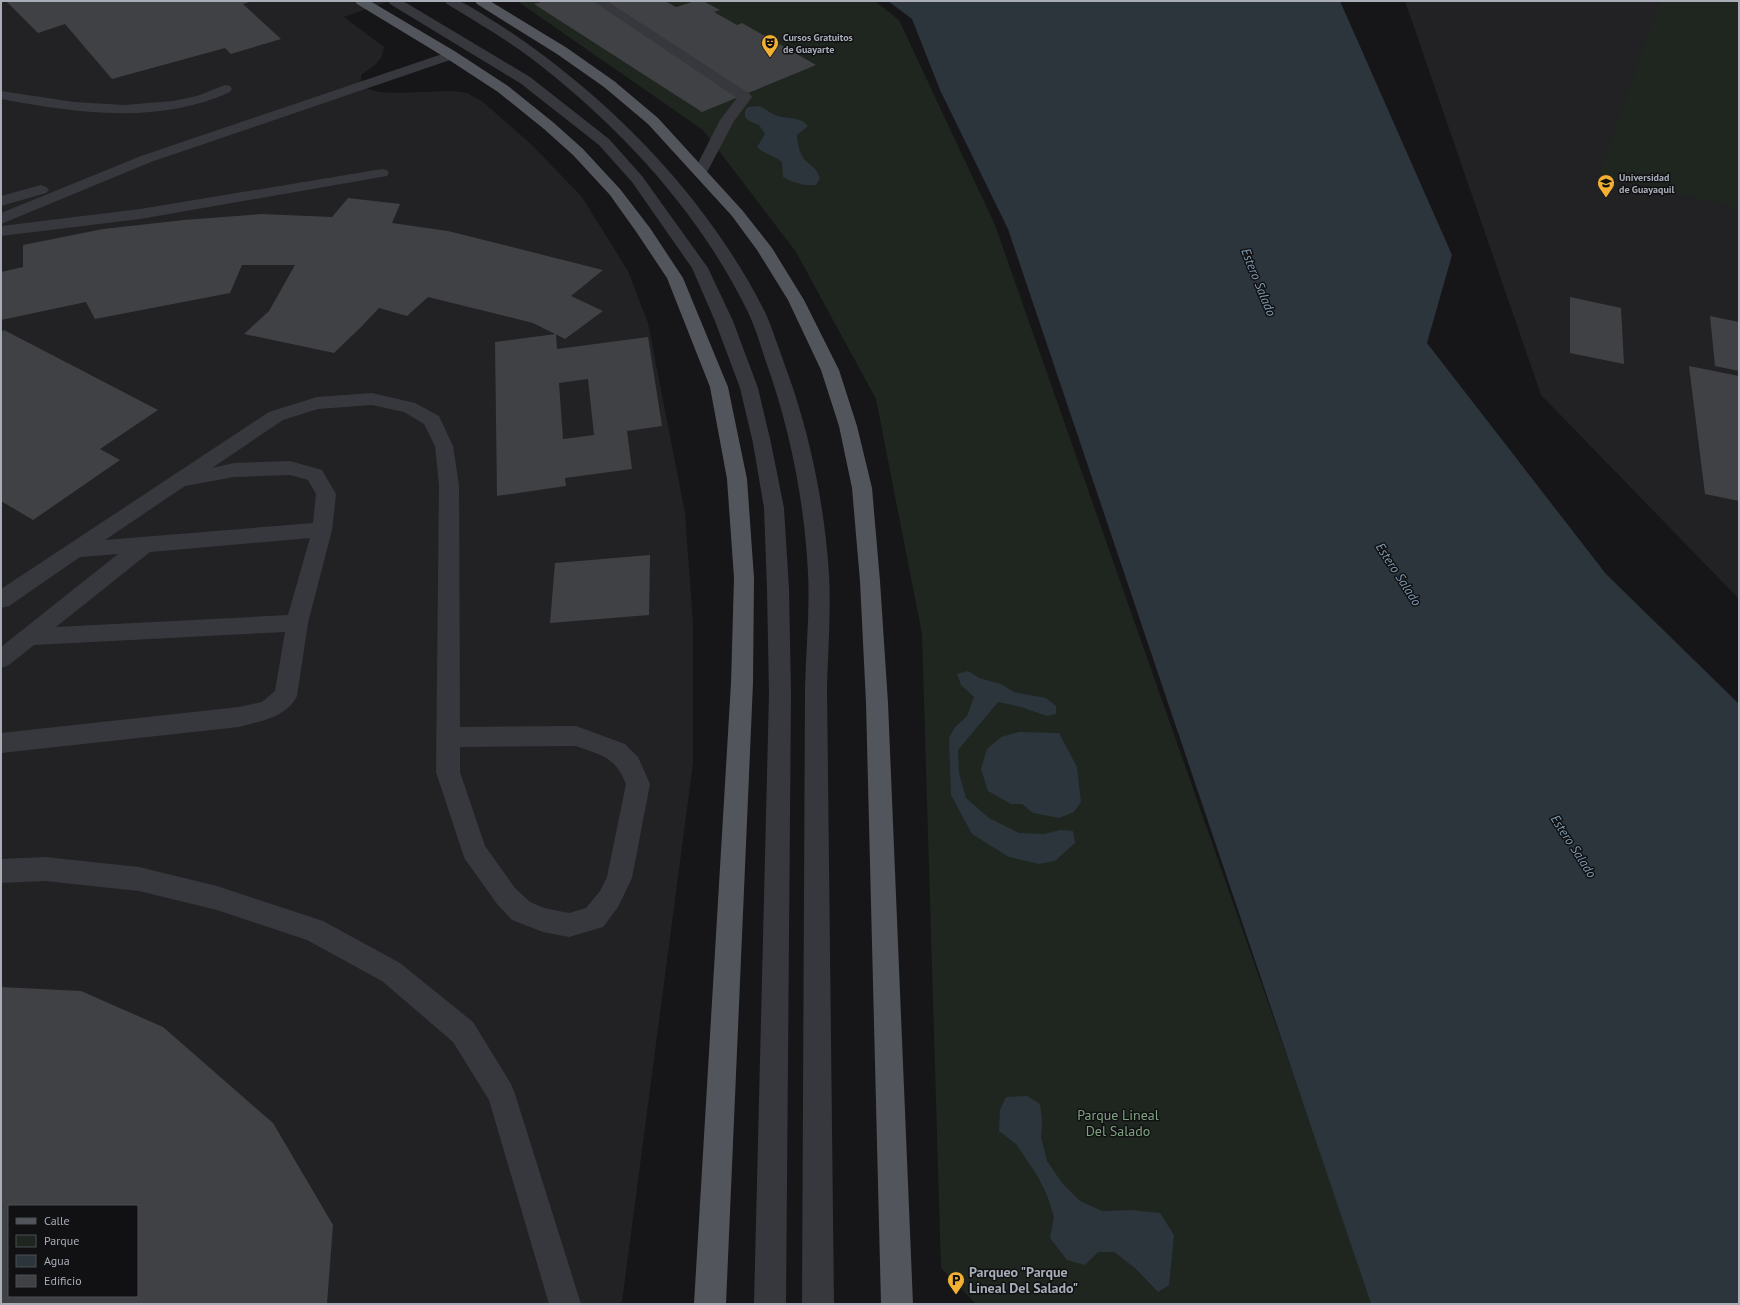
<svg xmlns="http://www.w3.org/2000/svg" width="1740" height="1305" font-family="'PT Sans',sans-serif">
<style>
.built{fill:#222225;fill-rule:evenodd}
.green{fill:#1e261f}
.water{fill:#2c353c}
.building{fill:#404145;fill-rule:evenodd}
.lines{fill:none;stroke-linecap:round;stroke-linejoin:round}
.lane{fill:#37383d;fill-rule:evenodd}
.primary{fill:#53555c;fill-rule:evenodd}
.labels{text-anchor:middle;stroke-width:3;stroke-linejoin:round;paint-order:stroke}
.far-poi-label{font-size:10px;font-weight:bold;fill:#a8adb8;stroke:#111113;text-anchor:start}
.water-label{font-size:13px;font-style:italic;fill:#7f9bb3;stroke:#111113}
.near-park-label{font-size:14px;fill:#7fa381;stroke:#111113}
.near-poi-label{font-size:14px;font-weight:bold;fill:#a8adb8;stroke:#111113;text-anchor:start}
</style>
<rect width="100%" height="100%" fill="#161618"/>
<!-- built -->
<g class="built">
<path d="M 1,1 L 390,1 L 344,17 L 384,47 L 381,58 L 375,65 L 361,75 L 362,87 L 379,92 L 395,93 L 451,91 L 467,93 L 483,102 L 531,144 L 582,197 L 628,271 L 648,323 L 685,513 L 693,623 L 693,763 L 622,1302 L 615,1304 L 1,1304 ZM 9,1206 L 137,1206 L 137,1296 L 9,1296 Z"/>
<path d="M 1405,1 L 1739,1 L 1739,599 L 1541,395 Z"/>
</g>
<!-- green -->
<g class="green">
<path d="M 517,1 L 875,1 L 899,20 L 995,225 L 1314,1133 L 1371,1304 L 976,1304 L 941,1268 L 922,634 L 876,399 L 796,252 L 703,130 Z"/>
<path d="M 1660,1 L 1739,1 L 1739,208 L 1599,175 Z"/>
</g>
<!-- water -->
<g class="water">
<path d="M 888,1 L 1340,1 L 1452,255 L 1427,343 L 1606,574 L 1739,704 L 1739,1304 L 1371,1304 L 1008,229 L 940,90 L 912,19 Z"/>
<path d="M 759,106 C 765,108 770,113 775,115 C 787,120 798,115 808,126 L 797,135 C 797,142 799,150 802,156 C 808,166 815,164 820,178 L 816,185 C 804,186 794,183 783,177 L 782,162 C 774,155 764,154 757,147 L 765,134 L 759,125 L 749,121 L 745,117 L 745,111 L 748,107 Z"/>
<path d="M 968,671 L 979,678 L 1001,684 L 1014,692 L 1046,698 L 1056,706 L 1056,714 L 1047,716 L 1021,707 L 998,702 L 958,750 L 959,773 L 966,798 L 989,818 L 1019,833 L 1044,834 L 1060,830 L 1073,831 L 1075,843 L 1055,861 L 1039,864 L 1009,857 L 972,834 L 951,795 L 949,738 L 955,727 L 967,716 L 974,697 L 961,685 L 957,674 Z"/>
<path d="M 1019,732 L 1059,733 L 1077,767 L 1081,802 L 1074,812 L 1059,818 L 1033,813 L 1022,804 L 1011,804 L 988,791 L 981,769 L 987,749 L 1001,737 Z"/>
<path d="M 1027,1096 L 1040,1104 L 1042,1122 L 1041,1137 L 1047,1161 L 1062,1183 L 1080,1201 L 1102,1211 L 1131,1210 L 1160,1213 L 1174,1235 L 1169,1285 L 1158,1292 L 1135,1268 L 1114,1252 L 1098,1252 L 1085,1265 L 1067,1260 L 1050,1238 L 1054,1217 L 1047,1195 L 1037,1175 L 1016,1144 L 999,1131 L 1000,1110 L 1006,1097 Z"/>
</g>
<!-- building -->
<g class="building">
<path d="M 6,1 L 253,1 L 243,4 L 281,39 L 231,54 L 225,48 L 112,79 L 65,24 L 38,33 Z"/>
<path d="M 545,1 L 665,1 L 676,7 L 695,1 L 703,1 L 720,10 L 714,12 L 737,25 L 742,23 L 816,65 L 702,112 L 534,4 Z"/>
<path d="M 348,198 L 400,204 L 392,223 L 448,231 L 603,270 L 571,296 L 603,311 L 565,339 L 533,323 L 428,297 L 407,316 L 379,308 L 361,327 L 334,353 L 244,334 L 269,311 L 295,265 L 242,265 L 230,293 L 95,319 L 86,302 L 1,320 L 1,272 L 23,267 L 23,245 L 103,229 L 184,220 L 261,214 L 332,217 Z"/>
<path d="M 1570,297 L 1621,308 L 1624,364 L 1570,353 Z"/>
<path d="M 1710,316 L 1739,322 L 1739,371 L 1715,366 Z"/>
<path d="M 4,330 L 158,410 L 100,449 L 120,460 L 33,520 L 1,501 L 1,332 Z"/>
<path d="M 556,334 L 557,349 L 648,337 L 662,426 L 627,431 L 632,469 L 565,478 L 566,486 L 497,496 L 495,342 ZM 588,379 L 594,435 L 563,439 L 559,383 Z"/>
<path d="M 1689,366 L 1739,376 L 1739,501 L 1705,494 Z"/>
<path d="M 650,555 L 649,615 L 550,623 L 555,563 Z"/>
<path d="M 1,987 L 81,991 L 163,1027 L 273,1123 L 333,1225 L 327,1304 L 1,1304 ZM 9,1206 L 137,1206 L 137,1296 L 9,1296 Z"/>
</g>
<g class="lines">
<!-- lane -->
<g class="lane">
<path d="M 388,1 L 403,1 L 530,77 L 609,139 L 642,176 L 708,268 L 733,321 L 758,388 L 771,443 L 784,508 L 789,589 L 791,694 L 786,1304 L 754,1304 L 769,694 L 767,589 L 764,508 L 753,443 L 740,388 L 715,321 L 692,268 L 632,182 L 599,145 L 520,83 L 390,4 Z"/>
<path d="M 445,1 C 450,1 457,0 461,2 C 470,6 479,12 487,17 C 515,34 541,53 566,73 C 647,138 718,219 765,312 C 772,327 777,344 783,360 C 809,429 824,500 829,574 C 831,612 828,650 827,688 L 834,1304 L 802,1304 L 805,688 C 806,650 810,611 808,572 C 804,499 790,428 765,359 C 760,343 755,327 748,312 C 700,214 625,132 540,65 C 511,42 478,23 447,4 Z"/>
<path d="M 593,1 L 607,1 L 750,94 L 752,97 L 734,121 L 706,174 L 701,175 L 696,174 L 694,171 L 720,120 L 737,98 Z"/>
<path d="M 451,51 L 456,52 L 458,55 L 456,58 L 151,162 L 1,224 L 1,213 L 141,156 Z"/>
<path d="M 225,85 L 230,86 L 232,89 L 230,92 C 158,125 76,113 1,99 L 1,91 L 74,102 L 124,105 L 173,101 L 197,96 Z"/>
<path d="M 382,169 L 387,170 L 389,173 L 387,176 L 140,219 L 1,236 L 1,226 L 140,209 Z"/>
<path d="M 41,185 L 46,187 L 49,190 L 46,193 L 1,206 L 1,196 Z"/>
<path d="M 372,393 L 415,403 L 439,416 L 453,446 L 459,485 L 460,727 L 576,726 L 625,744 L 638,757 L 650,784 L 632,878 L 618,907 L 603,927 L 569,937 L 543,932 L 512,920 L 497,904 L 465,859 L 462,851 L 436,772 L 439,485 L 435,446 L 424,424 L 404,412 L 372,405 L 318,409 L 283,420 L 212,468 L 234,463 L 290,461 L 322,470 L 336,494 L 332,530 L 308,623 L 297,696 C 286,718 260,721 239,727 L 1,753 L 1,733 L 239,707 L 262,702 L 275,691 L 285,632 L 34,645 L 9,665 L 1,668 L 1,647 L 118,554 L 80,557 L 9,606 L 1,608 L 1,589 L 269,412 L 317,397 ZM 290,475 L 308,480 L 316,494 L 313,523 L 105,540 L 185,486 L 234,477 ZM 310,538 L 288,615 L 56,627 L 150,552 ZM 576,746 C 602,756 615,756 626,784 L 607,877 L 600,891 L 586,908 L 569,913 L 544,908 L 530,902 L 515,888 L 485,846 L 460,772 L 460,747 Z"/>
<path d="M 45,857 L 139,867 L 217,886 L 323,921 L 400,963 L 473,1022 L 511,1084 L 515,1094 L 581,1304 L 549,1304 L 489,1100 L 453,1042 L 382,981 L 307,940 L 217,910 L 139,891 L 45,881 L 1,883 L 1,859 Z"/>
</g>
<!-- primary -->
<g class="primary">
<path d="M 355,1 L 370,1 L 456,52 L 508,86 L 554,123 L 583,149 L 620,189 L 650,228 L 683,278 L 728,387 L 747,479 L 754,578 L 753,683 L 726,1304 L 694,1304 L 731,683 L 734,578 L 727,479 L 710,387 L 667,278 L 637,233 L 610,195 L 573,155 L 544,129 L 498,92 L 446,58 L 357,4 Z"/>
<path d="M 475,1 L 490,1 L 567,48 L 614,81 L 658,118 L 742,210 L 772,248 L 804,300 L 839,370 L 857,426 L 872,488 L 880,581 L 888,703 L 913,1304 L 881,1304 L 866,703 L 860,581 L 852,488 L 839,426 L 821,370 L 788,300 L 757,250 L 732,216 L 648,124 L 604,87 L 557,54 L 477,4 Z"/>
</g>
</g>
<!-- icons -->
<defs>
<g id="theatre-pin" transform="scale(0.9)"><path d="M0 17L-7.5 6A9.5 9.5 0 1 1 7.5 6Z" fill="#f2b134" stroke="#111113"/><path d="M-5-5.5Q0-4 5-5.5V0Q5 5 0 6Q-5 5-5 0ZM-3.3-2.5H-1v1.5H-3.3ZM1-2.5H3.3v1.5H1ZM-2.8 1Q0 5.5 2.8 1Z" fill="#111"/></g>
<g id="university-pin" transform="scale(0.9)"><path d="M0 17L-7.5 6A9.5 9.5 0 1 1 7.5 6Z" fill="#f2b134" stroke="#111113"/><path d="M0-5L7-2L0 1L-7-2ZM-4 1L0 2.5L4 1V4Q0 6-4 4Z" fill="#111"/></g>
<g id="parking-pin" transform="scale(0.9)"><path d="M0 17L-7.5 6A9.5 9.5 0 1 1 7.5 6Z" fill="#f2b134" stroke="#111113"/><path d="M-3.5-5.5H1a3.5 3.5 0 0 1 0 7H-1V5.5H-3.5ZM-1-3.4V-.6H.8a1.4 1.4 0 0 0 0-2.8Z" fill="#111"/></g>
</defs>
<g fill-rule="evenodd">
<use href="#theatre-pin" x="770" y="43"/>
<use href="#university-pin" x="1606" y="183"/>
<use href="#parking-pin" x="956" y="1280"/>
</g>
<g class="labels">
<!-- far-poi labels -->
<g class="far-poi-label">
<text x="783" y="41">Cursos Gratuitos<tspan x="783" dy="12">de Guayarte</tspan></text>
<text x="1619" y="181">Universidad<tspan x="1619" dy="12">de Guayaquil</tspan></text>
</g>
<!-- water labels -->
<g class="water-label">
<text transform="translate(1259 282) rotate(68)" y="5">Estero Salado</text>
<text transform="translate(1399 574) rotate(57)" y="5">Estero Salado</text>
<text transform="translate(1574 846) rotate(57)" y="5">Estero Salado</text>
</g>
<!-- near-park labels -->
<g class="near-park-label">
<text x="1118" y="1120">Parque Lineal<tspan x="1118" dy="16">Del Salado</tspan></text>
</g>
<!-- near-poi labels -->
<g class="near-poi-label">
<text x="969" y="1277">Parqueo "Parque<tspan x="969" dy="16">Lineal Del Salado"</tspan></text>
</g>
</g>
<!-- border -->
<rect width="1740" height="1305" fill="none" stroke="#a8adb8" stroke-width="4"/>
<!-- legend -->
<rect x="8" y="1205" width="130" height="92" fill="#111113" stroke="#4d4f55"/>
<rect x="16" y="1218" width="20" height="6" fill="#53555c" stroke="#4d4f55"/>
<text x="44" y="1225" font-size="12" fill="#a8adb8">Calle</text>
<rect x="16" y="1235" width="20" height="12" fill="#1e261f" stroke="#4d4f55"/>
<text x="44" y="1245" font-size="12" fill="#a8adb8">Parque</text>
<rect x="16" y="1255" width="20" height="12" fill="#2c353c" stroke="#4d4f55"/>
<text x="44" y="1265" font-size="12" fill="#a8adb8">Agua</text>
<rect x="16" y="1275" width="20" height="12" fill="#404145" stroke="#4d4f55"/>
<text x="44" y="1285" font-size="12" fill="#a8adb8">Edificio</text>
</svg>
